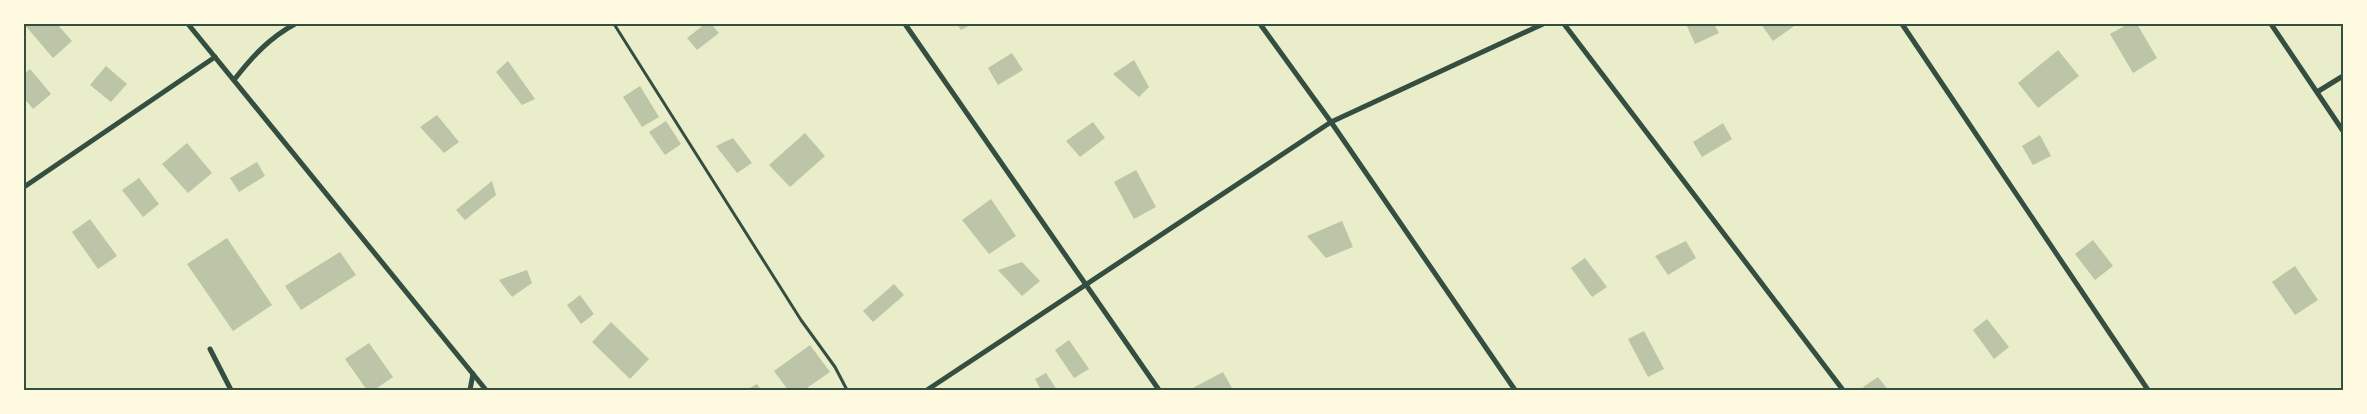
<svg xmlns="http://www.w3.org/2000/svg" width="2367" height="414" font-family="Commissioner,sans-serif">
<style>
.building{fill:#bcc5a7}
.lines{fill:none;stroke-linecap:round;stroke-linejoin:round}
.path{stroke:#344e41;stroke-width:3}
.minor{stroke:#344e41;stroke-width:5}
.neatline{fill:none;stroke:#344e41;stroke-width:2}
</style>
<rect width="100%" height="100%" fill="#e9edc9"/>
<!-- building -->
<g class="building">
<path d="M 24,24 L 57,24 L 72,41 L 53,58 Z"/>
<path d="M 705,24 L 711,24 L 719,33 L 697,50 L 687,38 Z"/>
<path d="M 957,24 L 972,24 L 961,30 Z"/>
<path d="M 1686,24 L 1714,24 L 1719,33 L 1695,44 Z"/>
<path d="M 1761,24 L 1797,24 L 1773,41 Z"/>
<path d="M 2128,24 L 2137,24 L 2157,58 L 2133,73 L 2110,34 Z"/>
<path d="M 2058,50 L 2079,76 L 2038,108 L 2018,83 Z"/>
<path d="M 1012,53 L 1023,70 L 998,85 L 988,68 Z"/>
<path d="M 1134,60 L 1149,87 L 1139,97 L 1113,74 Z"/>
<path d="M 508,61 L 535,99 L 522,105 L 496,72 Z"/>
<path d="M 106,66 L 127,84 L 111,102 L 90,85 Z"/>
<path d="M 30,69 L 51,94 L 33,109 L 24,98 L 24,74 Z"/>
<path d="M 640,86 L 659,117 L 642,127 L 623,97 Z"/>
<path d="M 437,115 L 459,142 L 444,153 L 420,127 Z"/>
<path d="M 666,121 L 681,144 L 665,155 L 649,132 Z"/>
<path d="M 1093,122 L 1105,138 L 1080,157 L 1066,141 Z"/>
<path d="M 1723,123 L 1732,139 L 1702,157 L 1693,142 Z"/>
<path d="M 805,133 L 825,156 L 790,187 L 769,165 Z"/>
<path d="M 2040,135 L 2051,156 L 2033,165 L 2022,146 Z"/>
<path d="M 733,138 L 752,163 L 737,173 L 716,146 Z"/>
<path d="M 187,143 L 212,173 L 188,193 L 162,164 Z"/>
<path d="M 257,162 L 265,176 L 239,192 L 230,178 Z"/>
<path d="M 1136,170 L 1156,207 L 1134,219 L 1114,182 Z"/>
<path d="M 139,178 L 159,204 L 143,217 L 122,190 Z"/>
<path d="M 492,181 L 496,195 L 465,220 L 456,210 Z"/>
<path d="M 991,199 L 1016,236 L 989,254 L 962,220 Z"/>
<path d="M 90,219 L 117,256 L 98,269 L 72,232 Z"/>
<path d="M 1342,221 L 1353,247 L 1326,258 L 1307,236 Z"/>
<path d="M 227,238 L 272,305 L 233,331 L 187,264 Z"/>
<path d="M 2093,240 L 2113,266 L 2095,280 L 2075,254 Z"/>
<path d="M 1686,241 L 1696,258 L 1668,275 L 1655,256 Z"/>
<path d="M 340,252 L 356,275 L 301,310 L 285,286 Z"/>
<path d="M 1585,258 L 1607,287 L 1592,297 L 1571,268 Z"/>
<path d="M 1022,262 L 1040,281 L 1022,296 L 998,270 Z"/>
<path d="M 2295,266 L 2318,300 L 2295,315 L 2272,282 Z"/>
<path d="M 527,270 L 532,283 L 512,297 L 499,280 Z"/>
<path d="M 894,284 L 904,295 L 873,322 L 863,311 Z"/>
<path d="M 580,295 L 594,314 L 581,324 L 567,305 Z"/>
<path d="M 1987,319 L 2009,347 L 1994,359 L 1973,330 Z"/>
<path d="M 611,322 L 649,359 L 630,379 L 592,342 Z"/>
<path d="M 1644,331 L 1664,369 L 1648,377 L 1628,339 Z"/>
<path d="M 1069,340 L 1089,369 L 1074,378 L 1055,350 Z"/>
<path d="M 369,343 L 393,377 L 374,390 L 367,390 L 345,359 Z"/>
<path d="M 810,345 L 830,372 L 804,390 L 788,390 L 774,371 Z"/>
<path d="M 1223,372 L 1233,390 L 1189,390 Z"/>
<path d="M 1046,373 L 1057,390 L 1041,390 L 1035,379 Z"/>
<path d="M 1878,377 L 1888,390 L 1866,390 L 1863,387 Z"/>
<path d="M 757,384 L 761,390 L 746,390 Z"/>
</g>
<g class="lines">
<!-- path -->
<path class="path" d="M 614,24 L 801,320 L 835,367 L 847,390"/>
<!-- minor -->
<g class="minor">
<path d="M 188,24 L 486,390"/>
<path d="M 905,24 L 1159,390"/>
<path d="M 1260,24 L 1331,122 L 1515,390"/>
<path d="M 1564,24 L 1843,390"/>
<path d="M 1902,24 L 2148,390"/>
<path d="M 2271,24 L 2343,131"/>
<path d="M 234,80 C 252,57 269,38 295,24"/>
<path d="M 2317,92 L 2343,76"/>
<path d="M 24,187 L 215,57"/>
<path d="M 210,349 L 231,390"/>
<path d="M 470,390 L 473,374"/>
<path d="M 927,390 L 1331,122 L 1543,24"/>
</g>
</g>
<!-- border -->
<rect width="2367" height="414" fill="none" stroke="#fefae0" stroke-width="50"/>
<rect x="25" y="25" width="2317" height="364" class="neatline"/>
</svg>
